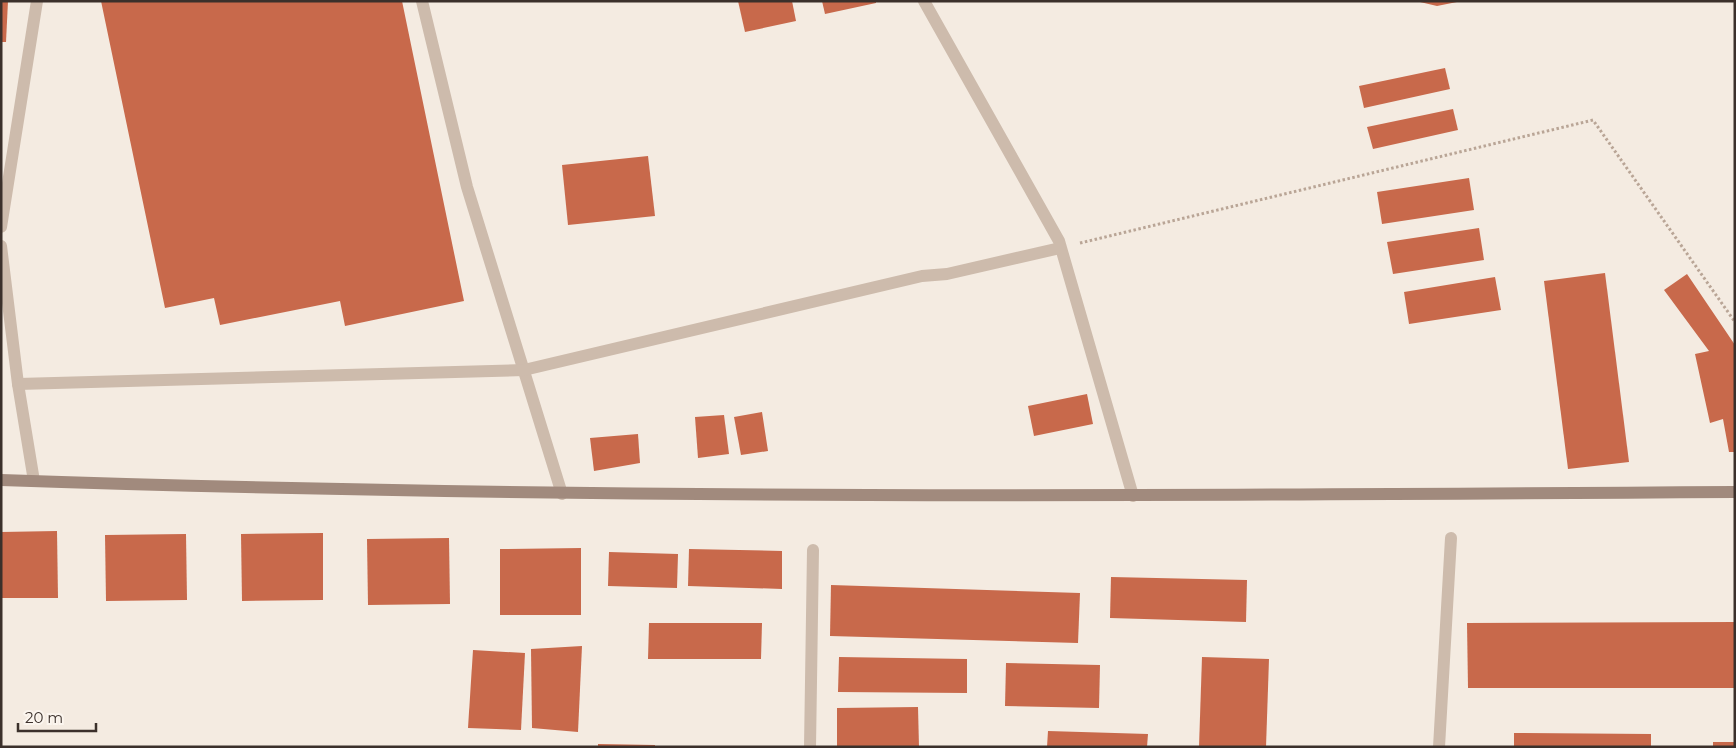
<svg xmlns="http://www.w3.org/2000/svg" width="1736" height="748" font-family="Montserrat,sans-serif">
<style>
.building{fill:#c8694b}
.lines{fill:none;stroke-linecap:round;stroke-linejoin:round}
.path{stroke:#b9a596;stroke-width:3;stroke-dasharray:2.5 2.5;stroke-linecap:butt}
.lane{stroke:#cdbbac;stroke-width:12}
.street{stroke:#cdbbac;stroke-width:12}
.secondary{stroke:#a18a7d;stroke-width:12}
</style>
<rect width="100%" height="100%" fill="#f4ebe1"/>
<!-- building -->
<g class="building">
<path d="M 1,1 L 8,1 L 6,42 L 1,42 Z"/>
<path d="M 101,1 L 402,1 L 464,301 L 345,326 L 340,301 L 220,325 L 214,298 L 165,308 Z"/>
<path d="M 738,1 L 792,1 L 796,21 L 745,32 Z"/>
<path d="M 822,1 L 876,1 L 876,3 L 825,14 Z"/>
<path d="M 1462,1 L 1437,6 L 1420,2 L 1420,1 Z"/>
<path d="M 1445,68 L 1450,89 L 1364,108 L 1359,86 Z"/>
<path d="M 1453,109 L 1458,130 L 1373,149 L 1367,127 Z"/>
<path d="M 648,156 L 655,216 L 568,225 L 562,165 Z"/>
<path d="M 1469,178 L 1474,210 L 1382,224 L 1377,192 Z"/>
<path d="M 1479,228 L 1484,260 L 1393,274 L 1387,242 Z"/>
<path d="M 1605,273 L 1629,462 L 1568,469 L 1544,281 Z"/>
<path d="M 1687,274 L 1735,345 L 1735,452 L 1729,452 L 1723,419 L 1710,423 L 1695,354 L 1709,351 L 1664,290 Z"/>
<path d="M 1495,277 L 1501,310 L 1409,324 L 1404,292 Z"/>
<path d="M 1087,394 L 1093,424 L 1034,436 L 1028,406 Z"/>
<path d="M 762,412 L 768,451 L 741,455 L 734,417 Z"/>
<path d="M 724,415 L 729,454 L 698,458 L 695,417 Z"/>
<path d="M 638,434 L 640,463 L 594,471 L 590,438 Z"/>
<path d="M 57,531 L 58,598 L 1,598 L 1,532 Z"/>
<path d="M 323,533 L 323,600 L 242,601 L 241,534 Z"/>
<path d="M 186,534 L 187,600 L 106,601 L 105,535 Z"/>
<path d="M 449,538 L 450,604 L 368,605 L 367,539 Z"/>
<path d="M 581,548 L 581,615 L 500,615 L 500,549 Z"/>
<path d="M 689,549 L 782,551 L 782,589 L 688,586 Z"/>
<path d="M 609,552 L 678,554 L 677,588 L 608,586 Z"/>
<path d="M 1111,577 L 1247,580 L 1246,622 L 1110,618 Z"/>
<path d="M 831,585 L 1080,593 L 1078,643 L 830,636 Z"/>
<path d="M 1735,622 L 1735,688 L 1468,688 L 1467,623 Z"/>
<path d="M 649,623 L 762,623 L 761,659 L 648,659 Z"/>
<path d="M 582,646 L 578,732 L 532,728 L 531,649 Z"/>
<path d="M 473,650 L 525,653 L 521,730 L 468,728 Z"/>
<path d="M 839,657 L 967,659 L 967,693 L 838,692 Z"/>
<path d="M 1202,657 L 1269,659 L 1266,747 L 1199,747 Z"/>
<path d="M 1006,663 L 1100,665 L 1099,708 L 1005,706 Z"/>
<path d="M 918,707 L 919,747 L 837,747 L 837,708 Z"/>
<path d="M 1048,731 L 1148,734 L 1147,747 L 1047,747 Z"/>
<path d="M 1514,733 L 1651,734 L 1651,747 L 1514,747 Z"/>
<rect x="1713" y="742" width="22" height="5"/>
<path d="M 598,744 L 655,745 L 655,747 L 598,747 Z"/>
</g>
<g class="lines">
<!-- path -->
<path class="path" d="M 1080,243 L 1593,120 L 1735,322"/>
<!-- lane -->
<g class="lane">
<path d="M 810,747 L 813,550"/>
<path d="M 1439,747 L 1451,538"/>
</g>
<!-- street -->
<g class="street">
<path d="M 422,1 L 467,187 L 562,494"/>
<path d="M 924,1 L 1059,241 L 1133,496"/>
<path d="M 1,227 L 37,1"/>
<path d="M 1,246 L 18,384 L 34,481"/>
<path d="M 18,384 L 524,370 L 922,276 L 947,274 L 1060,248"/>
</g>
<!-- secondary -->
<path class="secondary" d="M 1,480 C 579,500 1157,496 1735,492"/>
</g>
<!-- border -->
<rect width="1736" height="748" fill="none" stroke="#3b302b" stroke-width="5"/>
<!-- scale -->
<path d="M18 723v8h78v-8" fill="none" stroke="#3b302b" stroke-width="2.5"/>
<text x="25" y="723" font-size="15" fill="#3b302b" stroke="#fbf5ee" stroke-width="4" paint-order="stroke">20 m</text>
</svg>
